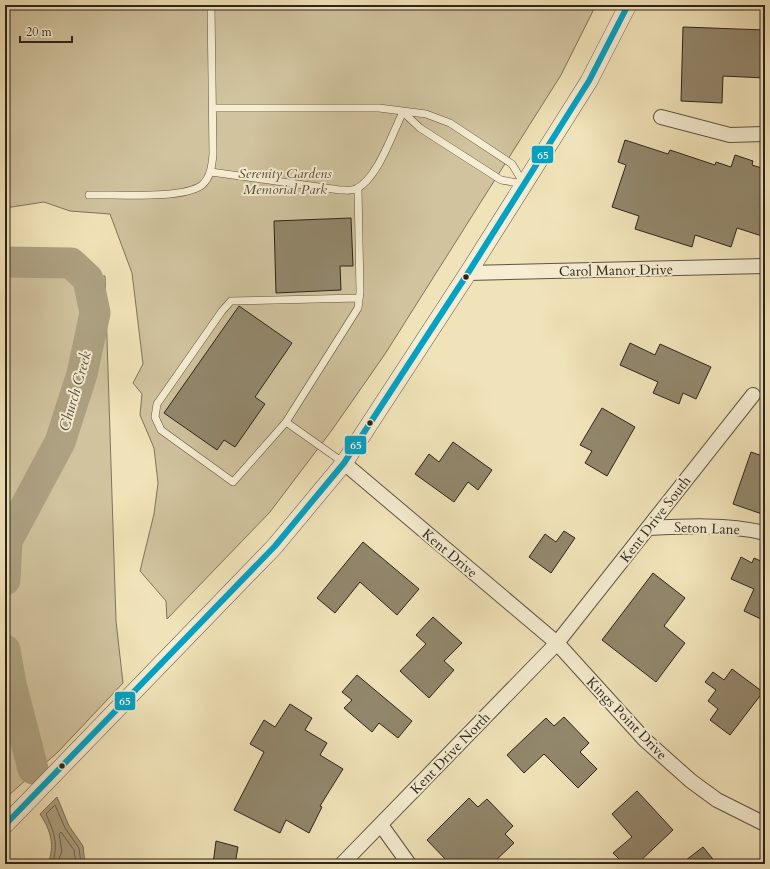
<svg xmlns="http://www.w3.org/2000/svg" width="770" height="869" font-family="Cardo,serif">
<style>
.green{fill:#d0c39e;stroke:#7e745c}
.water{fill:#aea283;stroke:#7a7059}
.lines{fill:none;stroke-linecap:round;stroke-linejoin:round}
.shore{stroke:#6d634e;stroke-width:1}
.river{stroke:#aea283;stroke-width:31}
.building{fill:#92876c;stroke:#2c2419}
.service-casing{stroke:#5d5441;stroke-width:8}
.minor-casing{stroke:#5d5441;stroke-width:16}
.tertiary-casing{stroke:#5d5441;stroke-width:18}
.service{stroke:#f6edd2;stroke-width:7}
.minor{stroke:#f6edd2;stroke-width:14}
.tertiary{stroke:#f6edd2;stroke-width:17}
.bus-1-casing{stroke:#f6edd2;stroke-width:9}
.bus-1{stroke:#02a2c5;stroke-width:6}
.bus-dot{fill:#2c2419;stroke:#f6edd2;stroke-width:1.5}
.labels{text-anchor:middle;stroke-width:4;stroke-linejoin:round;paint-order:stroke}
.park-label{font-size:14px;font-style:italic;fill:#554c3a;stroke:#f6edd2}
.street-label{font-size:14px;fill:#2c2419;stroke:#f6edd2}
.water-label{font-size:15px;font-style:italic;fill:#5a503e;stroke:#f6edd2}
.line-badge{stroke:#f6edd2;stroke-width:1.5}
.badge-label{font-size:11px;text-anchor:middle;font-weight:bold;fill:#fff}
</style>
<rect width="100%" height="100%" fill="#f1e3b9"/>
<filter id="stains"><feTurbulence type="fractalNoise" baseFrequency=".005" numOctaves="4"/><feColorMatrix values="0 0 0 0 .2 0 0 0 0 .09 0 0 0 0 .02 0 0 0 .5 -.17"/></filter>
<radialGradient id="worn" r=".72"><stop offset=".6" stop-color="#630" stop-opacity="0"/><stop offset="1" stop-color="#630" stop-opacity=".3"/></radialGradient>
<!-- green -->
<g class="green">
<path d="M 5,5 L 596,5 L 561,75 L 385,354 L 332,430 L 270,512 L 167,619 L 166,601 L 140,571 L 154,514 L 158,483 L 154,448 L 140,415 L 142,394 L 133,383 L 143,364 L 132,273 L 110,214 L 70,211 L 44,202 L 5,208 Z"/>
<path d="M 5,274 L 105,276 L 116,621 L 123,683 L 58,752 L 10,794 L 5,789 L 5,567 C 10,529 12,489 5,452 Z"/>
</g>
<!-- water -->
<path class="water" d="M 57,797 L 69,826 L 83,846 L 85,864 L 48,864 C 55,845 51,831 40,814 Z"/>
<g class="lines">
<!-- shore -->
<g class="shore">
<path d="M 52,864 C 59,844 54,832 46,814 L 55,805 L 65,828 L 79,848 L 81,864"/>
<path d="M 57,864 L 62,851 L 59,834 L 61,832 L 74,850 L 76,864"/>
</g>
<!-- river -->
<g class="river">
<path d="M 5,262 L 71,263 L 88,279 L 95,313 L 82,374 L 60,442 L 7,541 L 5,580"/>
<path d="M 5,650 L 11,684 L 33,769"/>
</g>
</g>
<!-- building -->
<g class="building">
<path d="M 683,27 L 765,30 L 765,78 L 723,76 L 722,103 L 681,101 Z"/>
<path d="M 625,140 L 668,154 L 670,150 L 715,165 L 716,162 L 731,167 L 735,155 L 753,161 L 752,165 L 765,169 L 765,237 L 737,228 L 731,247 L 695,235 L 692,247 L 635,229 L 639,216 L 612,207 L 626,165 L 618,162 Z"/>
<path d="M 351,218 L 353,266 L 340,266 L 341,290 L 276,293 L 274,221 Z"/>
<path d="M 239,306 L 292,343 L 255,397 L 265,404 L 235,447 L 224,440 L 217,450 L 164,413 Z"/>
<path d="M 630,343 L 655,355 L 660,344 L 711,367 L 696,399 L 683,393 L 679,404 L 653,393 L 658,382 L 620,365 Z"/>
<path d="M 602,408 L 635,427 L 607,476 L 585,463 L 592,451 L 580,445 Z"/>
<path d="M 453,442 L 492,470 L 478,490 L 468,482 L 454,502 L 415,474 L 429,454 L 439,462 Z"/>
<path d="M 751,452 L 765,457 L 765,515 L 733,504 Z"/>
<path d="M 564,531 L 575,538 L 551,573 L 529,557 L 545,534 L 556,542 Z"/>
<path d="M 363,542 L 419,589 L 397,615 L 360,582 L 335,613 L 317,598 Z"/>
<path d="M 741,557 L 752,563 L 754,558 L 765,563 L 765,621 L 744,611 L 754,589 L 731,579 Z"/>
<path d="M 653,573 L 685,598 L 664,626 L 685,643 L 656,682 L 602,640 Z"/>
<path d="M 433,617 L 462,643 L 444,661 L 454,670 L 429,698 L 400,671 L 426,644 L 416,635 Z"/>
<path d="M 732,669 L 763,692 L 730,735 L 710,720 L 718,709 L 708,701 L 716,690 L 705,682 L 713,672 L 724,680 Z"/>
<path d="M 357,675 L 412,721 L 398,738 L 379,723 L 372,732 L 344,708 L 352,700 L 342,692 Z"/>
<path d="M 290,704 L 312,718 L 305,730 L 327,743 L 320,755 L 343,769 L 320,806 L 322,807 L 309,833 L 286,820 L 280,833 L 234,810 L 264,752 L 250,744 L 264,720 L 275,727 Z"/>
<path d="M 564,717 L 589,743 L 580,752 L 597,769 L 578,788 L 544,754 L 524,773 L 507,755 L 546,718 L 554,726 Z"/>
<path d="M 637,791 L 673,830 L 637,864 L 624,864 L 613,853 L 632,837 L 612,814 Z"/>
<path d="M 469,798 L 478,807 L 487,799 L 513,826 L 505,834 L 514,843 L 492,864 L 450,864 L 427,840 Z"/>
<path d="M 216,841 L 238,847 L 235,864 L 213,864 Z"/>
<path d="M 703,847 L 717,864 L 681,864 Z"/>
</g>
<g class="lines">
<!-- service casing -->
<g class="service-casing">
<g id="service">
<path d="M 213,108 L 379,108 L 426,114 L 450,123 L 512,164 L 524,184"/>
<path d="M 403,112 L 420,128 L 501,180 L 524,184"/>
<path d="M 211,172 L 340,190 C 345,190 351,191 356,189 C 378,178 392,134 403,112"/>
<path d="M 358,188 L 360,292 L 358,308 L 286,422 L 233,482 L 161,430 L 155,417 L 157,404 L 222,311 L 231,301 L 359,298"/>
<path d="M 89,195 C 115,194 182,200 202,185 C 211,177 212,165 213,154 L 211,5"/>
<path d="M 286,422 L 344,463"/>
</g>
</g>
<!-- minor casing -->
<g class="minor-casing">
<g id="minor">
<path d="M 661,117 L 730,135 L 765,134"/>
<path d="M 468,273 L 765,266"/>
<path d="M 344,463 L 557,643 L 645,740 L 691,781 L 717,800 L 765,824"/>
<path d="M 648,528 C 686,526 728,524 765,533"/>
<path d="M 381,825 L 409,864"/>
<path d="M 342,864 L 557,643 L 753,395"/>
</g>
</g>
<!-- tertiary casing -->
<g class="tertiary-casing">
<path id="tertiary" d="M 5,825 L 275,546 L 344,463 L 468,273 L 589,81 L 628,5"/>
</g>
<!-- service -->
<use href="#service" class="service"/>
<!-- minor -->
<use href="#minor" class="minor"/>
<!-- tertiary -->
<use href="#tertiary" class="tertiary"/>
<!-- bus-1 casing -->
<g class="bus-1-casing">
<path id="bus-1" d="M 5,825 L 275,546 L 344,463 L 468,273 L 589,81 L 628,5"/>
</g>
<!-- bus-1 -->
<use href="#bus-1" class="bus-1"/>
</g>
<!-- markers -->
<g class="bus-dot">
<circle cx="466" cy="277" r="3.5"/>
<circle cx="370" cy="423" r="3.5"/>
<circle cx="62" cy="766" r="3.5"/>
</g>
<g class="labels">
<!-- park labels -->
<g class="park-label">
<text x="285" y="178">Serenity Gardens<tspan x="285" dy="16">Memorial Park</tspan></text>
</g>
<!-- street labels -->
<g class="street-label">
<text transform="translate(616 270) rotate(-1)" y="5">Carol Manor Drive</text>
<text transform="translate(655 519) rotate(-52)" y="5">Kent Drive South</text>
<text transform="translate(707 528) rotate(2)" y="5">Seton Lane</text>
<text transform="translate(450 553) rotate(40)" y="5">Kent Drive</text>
<text transform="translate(627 718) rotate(46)" y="5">Kings Point Drive</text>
<text transform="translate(450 753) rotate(-46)" y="5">Kent Drive North</text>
</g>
<!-- water labels -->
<g class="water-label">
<text transform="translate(75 391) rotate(-74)" y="5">Church Creek</text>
</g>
</g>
<g class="line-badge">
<rect x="531" y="145" width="23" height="19" rx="4" fill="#02a2c5"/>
<rect x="344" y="435" width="23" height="20" rx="4" fill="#02a2c5"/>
<rect x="114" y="691" width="22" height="20" rx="4" fill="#02a2c5"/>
</g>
<g class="badge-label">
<text x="543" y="159">65</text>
<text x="356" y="449">65</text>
<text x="125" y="705">65</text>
</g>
<!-- margin -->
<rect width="770" height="869" fill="none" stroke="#f1e3b9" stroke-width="20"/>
<rect x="6" y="6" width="758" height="857" fill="none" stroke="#2c2419" stroke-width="2"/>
<rect x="10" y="10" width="750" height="849" fill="none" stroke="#2c2419"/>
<!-- scale -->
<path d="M20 36v6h52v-6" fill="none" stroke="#2c2419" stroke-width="2"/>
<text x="26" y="36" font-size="12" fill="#2c2419" stroke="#f6edd2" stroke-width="3" paint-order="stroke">20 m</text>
<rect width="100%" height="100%" filter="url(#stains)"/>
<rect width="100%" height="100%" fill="url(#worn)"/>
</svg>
